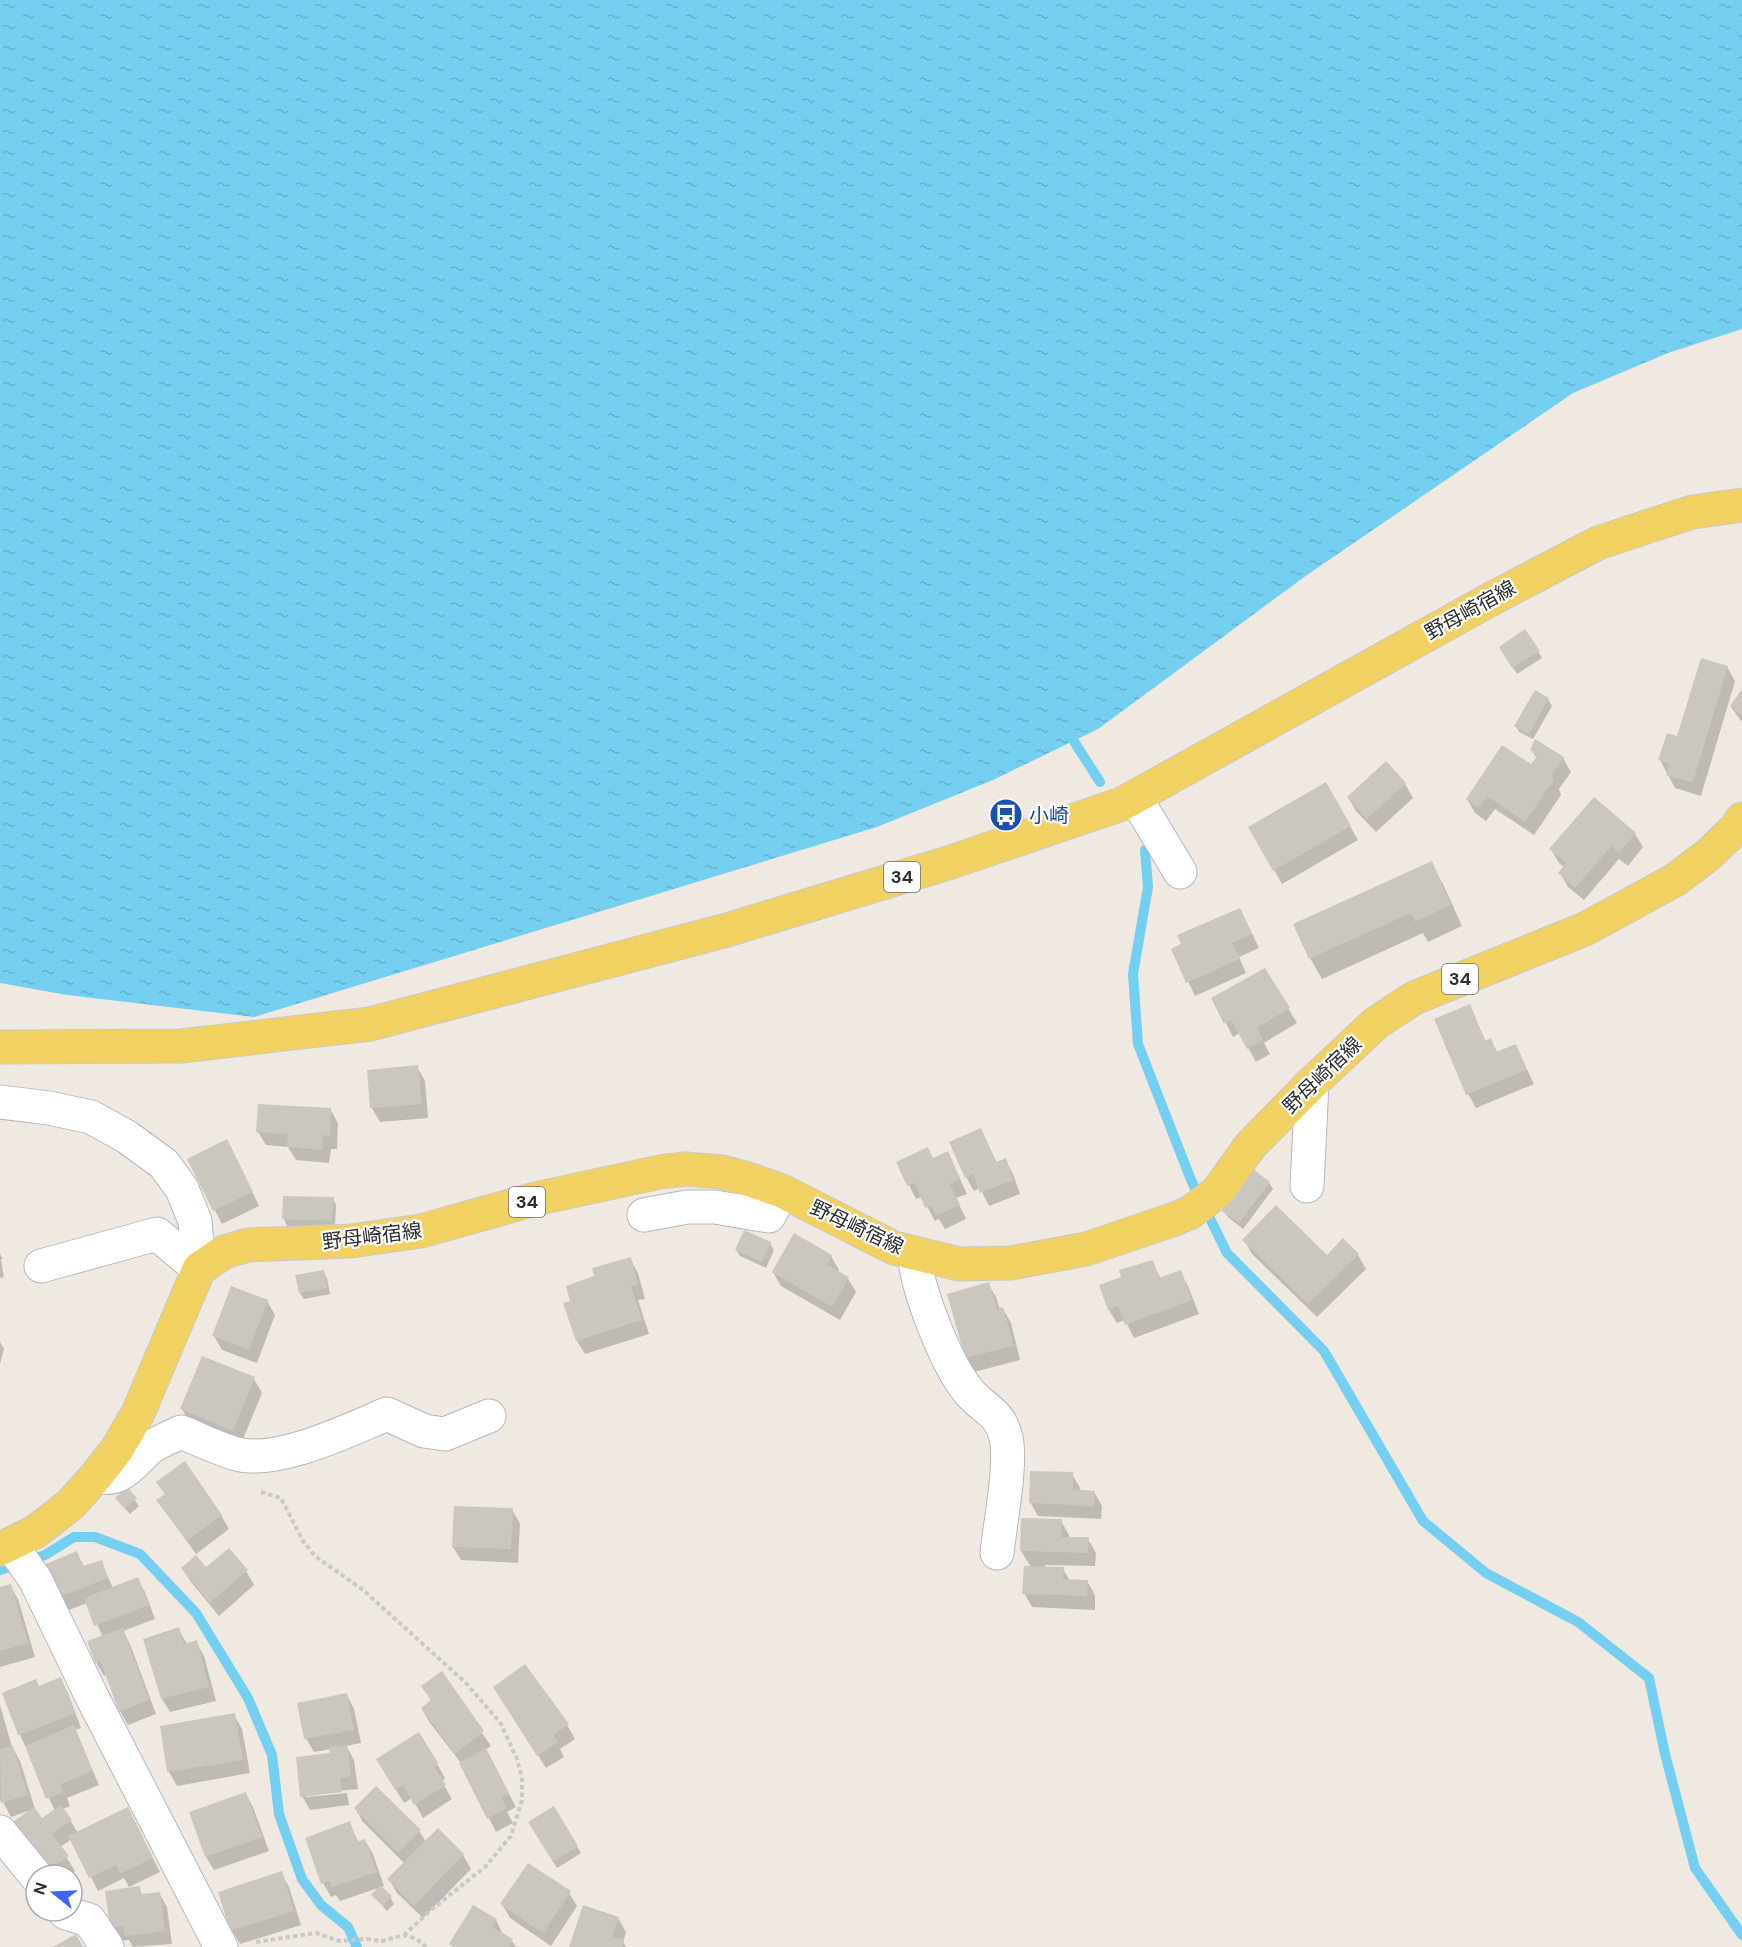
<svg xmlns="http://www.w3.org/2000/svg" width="1742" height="1947" font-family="'DM Sans','Noto Sans JP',sans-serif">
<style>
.water{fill:url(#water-ripples)}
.shadow{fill:#0003}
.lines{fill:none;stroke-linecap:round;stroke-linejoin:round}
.stream{stroke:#75cff0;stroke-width:10}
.building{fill:#cbc7bf}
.minor-casing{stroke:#b4b7c1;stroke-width:35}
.major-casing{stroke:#c9c9c9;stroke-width:35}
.path{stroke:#c9c9c9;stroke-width:4;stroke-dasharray:4.5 3;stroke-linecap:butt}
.minor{stroke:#fff;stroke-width:33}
.major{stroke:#f2d163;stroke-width:33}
.labels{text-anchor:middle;stroke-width:4.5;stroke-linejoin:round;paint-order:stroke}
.shield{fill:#fff;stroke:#6d6d6d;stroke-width:1.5}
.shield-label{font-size:18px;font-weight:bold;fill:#2e2e2e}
.street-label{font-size:20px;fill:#2e2e2e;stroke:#fff}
.transit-label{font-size:20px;fill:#164399;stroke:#fff;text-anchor:start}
</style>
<defs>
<pattern id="water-ripples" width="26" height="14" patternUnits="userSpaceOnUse" patternTransform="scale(1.5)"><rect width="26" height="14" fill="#75cff0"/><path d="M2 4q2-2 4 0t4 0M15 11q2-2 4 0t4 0" fill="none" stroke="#66b2ce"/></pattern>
</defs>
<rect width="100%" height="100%" fill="#efe9e1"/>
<!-- water -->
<path class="water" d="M 0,0 L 1742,0 L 1742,329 L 1668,353 L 1573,393 L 1307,575 L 1098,729 L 993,780 L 877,827 L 254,1017 L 67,995 L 0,983 Z"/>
<!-- shadow -->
<g class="shadow">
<path d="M 1501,647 L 1538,651 L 1542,658 L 1517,674 Z"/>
<path d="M 1727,667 L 1735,681 L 1701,796 L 1675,788 L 1660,760 L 1678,738 Z"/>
<path d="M 1742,692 L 1742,722 L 1731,707 Z"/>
<path d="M 1548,699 L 1552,706 L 1533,739 L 1519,732 L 1516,726 Z"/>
<path d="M 1532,750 L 1563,758 L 1571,772 L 1559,789 L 1561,795 L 1534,835 L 1495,809 L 1486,821 L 1475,813 L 1467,799 L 1531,766 L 1537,759 Z"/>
<path d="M 1386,763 L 1405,784 L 1413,798 L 1376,832 L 1356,811 L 1348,797 Z"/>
<path d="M 1326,784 L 1358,840 L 1282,884 L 1250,827 Z"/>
<path d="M 1635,834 L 1643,847 L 1628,866 L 1619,859 L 1584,900 L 1568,887 L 1560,873 L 1564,867 L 1559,863 L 1551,849 Z"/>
<path d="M 1431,863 L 1443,884 L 1462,926 L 1428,942 L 1423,933 L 1322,979 L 1310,958 Z"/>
<path d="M 1240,909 L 1259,948 L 1239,957 L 1246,973 L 1195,996 L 1173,950 Z"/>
<path d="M 1265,970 L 1297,1023 L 1264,1043 L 1270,1054 L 1256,1062 L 1240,1033 L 1233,1037 L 1226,1023 Z"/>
<path d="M 1469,1006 L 1486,1042 L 1490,1040 L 1498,1053 L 1516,1046 L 1534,1084 L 1476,1108 L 1468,1094 Z"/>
<path d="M 417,1067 L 425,1081 L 428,1118 L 380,1122 L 372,1108 L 369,1071 Z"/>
<path d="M 330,1109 L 338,1123 L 337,1149 L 331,1149 L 329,1163 L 296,1160 L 288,1147 L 266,1145 L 258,1132 Z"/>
<path d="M 981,1130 L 997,1163 L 1005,1160 L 1013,1174 L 1020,1194 L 989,1206 L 980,1188 L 974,1191 L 966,1177 Z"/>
<path d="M 948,1153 L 967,1194 L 956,1198 L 966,1219 L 945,1229 L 939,1219 L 935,1221 L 922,1197 L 916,1199 L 898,1163 L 933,1159 Z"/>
<path d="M 234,1154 L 259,1206 L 222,1224 L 189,1160 Z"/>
<path d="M 1269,1183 L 1273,1189 L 1243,1229 L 1228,1217 L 1224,1211 Z"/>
<path d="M 285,1197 L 333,1199 L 336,1205 L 335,1227 L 287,1226 L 284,1219 Z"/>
<path d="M 795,1235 L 831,1256 L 839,1270 L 838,1273 L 848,1279 L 856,1292 L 840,1320 L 781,1286 L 773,1272 Z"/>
<path d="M 1244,1240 L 1327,1257 L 1358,1255 L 1366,1269 L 1317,1317 L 1252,1254 Z"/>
<path d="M 770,1243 L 774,1250 L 766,1268 L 740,1256 L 736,1250 Z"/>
<path d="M 0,1254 L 3,1259 L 1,1259 L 4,1277 L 0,1278 Z"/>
<path d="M 630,1259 L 638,1273 L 645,1299 L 638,1300 L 649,1334 L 585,1354 L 577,1341 L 565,1304 L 572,1302 L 596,1277 Z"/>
<path d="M 1152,1262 L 1161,1279 L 1180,1272 L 1188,1286 L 1199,1314 L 1134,1338 L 1125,1320 L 1117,1323 L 1109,1310 L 1101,1286 L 1123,1277 Z"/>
<path d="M 323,1272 L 327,1278 L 330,1294 L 304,1299 L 300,1293 Z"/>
<path d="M 988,1284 L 996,1297 L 1000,1310 L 1003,1309 L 1011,1323 L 1020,1360 L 974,1372 L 966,1358 Z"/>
<path d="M 267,1301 L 275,1315 L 257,1363 L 222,1350 L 214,1336 Z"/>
<path d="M 0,1342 L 4,1349 L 0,1364 Z"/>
<path d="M 254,1379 L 262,1393 L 241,1444 L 190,1423 L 182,1409 Z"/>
<path d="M 1072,1474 L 1080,1488 L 1080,1491 L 1094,1492 L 1102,1506 L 1101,1519 L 1038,1516 L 1030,1502 Z"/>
<path d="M 158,1482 L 221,1515 L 229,1529 L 196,1554 L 158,1501 L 166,1495 Z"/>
<path d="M 127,1490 L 139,1506 L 130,1514 L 121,1504 Z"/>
<path d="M 512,1510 L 520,1523 L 518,1563 L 461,1560 L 453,1547 Z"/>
<path d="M 1061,1521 L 1069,1535 L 1069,1538 L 1088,1539 L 1096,1553 L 1095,1566 L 1045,1565 L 1045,1568 L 1063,1569 L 1070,1581 L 1087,1581 L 1095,1595 L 1095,1610 L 1032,1607 L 1024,1593 L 1031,1567 L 1021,1551 Z"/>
<path d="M 76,1553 L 85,1568 L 101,1562 L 113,1588 L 137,1578 L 145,1592 L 155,1619 L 123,1631 L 130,1644 L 156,1714 L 128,1725 L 120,1711 L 107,1674 L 104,1676 L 96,1662 L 103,1637 L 87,1603 L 69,1610 L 61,1596 Z"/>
<path d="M 183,1569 L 246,1571 L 254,1585 L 219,1616 L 191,1582 Z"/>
<path d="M 10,1586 L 18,1599 L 35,1657 L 0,1667 L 0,1589 Z"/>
<path d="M 178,1629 L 187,1644 L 196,1642 L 204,1656 L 216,1701 L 170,1712 L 162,1699 L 145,1640 Z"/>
<path d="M 441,1673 L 491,1746 L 485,1750 L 516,1807 L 507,1812 L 513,1823 L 496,1832 L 461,1763 L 430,1723 L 422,1709 L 432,1702 L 423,1686 Z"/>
<path d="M 60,1679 L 68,1693 L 81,1728 L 75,1730 L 99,1785 L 67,1798 L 70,1806 L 63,1809 L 78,1833 L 135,1823 L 160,1872 L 129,1887 L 124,1878 L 98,1891 L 72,1839 L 60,1847 L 75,1871 L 69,1875 L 46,1875 L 31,1810 L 11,1817 L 2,1800 L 0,1801 L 0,1705 L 12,1747 L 20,1761 L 35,1809 L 42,1820 L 55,1811 L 20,1735 L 4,1694 L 39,1688 Z"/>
<path d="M 347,1695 L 354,1709 L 361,1743 L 346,1746 L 354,1760 L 358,1789 L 306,1794 L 306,1797 L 347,1793 L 349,1805 L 310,1810 L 302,1796 L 332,1755 L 331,1749 L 314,1752 L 306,1738 Z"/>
<path d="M 503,1701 L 567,1725 L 575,1739 L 560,1749 L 564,1757 L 546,1768 Z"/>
<path d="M 234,1715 L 242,1729 L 250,1773 L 177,1786 L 169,1772 L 161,1727 Z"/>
<path d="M 437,1764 L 445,1778 L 442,1782 L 452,1799 L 423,1818 L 412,1798 L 404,1803 L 386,1774 Z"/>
<path d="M 245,1793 L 253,1807 L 269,1851 L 214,1870 L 206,1857 Z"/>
<path d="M 355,1808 L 419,1831 L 426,1842 L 438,1830 L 463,1855 L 471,1869 L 423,1918 L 397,1893 L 389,1879 L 404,1863 L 363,1822 Z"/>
<path d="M 553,1808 L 581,1853 L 557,1868 L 530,1823 Z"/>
<path d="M 349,1823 L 359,1843 L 365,1841 L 373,1854 L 384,1886 L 340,1901 L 336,1895 L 331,1897 L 323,1883 Z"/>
<path d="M 281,1873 L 289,1887 L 301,1925 L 240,1944 L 232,1930 Z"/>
<path d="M 139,1888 L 143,1896 L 159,1893 L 167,1907 L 172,1944 L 133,1947 L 129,1940 L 119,1941 L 111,1927 Z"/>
<path d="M 569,1893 L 577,1906 L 551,1946 L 510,1918 L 502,1904 Z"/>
<path d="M 373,1895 L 390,1897 L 394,1904 L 387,1911 Z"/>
<path d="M 618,1918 L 626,1932 L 623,1942 L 626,1947 L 570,1947 Z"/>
<path d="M 496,1920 L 503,1935 L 512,1941 L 516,1947 L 453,1947 L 451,1944 Z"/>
</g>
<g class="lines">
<!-- stream -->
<g class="stream">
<path d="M 1066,729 L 1100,782"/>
<path d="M 1145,850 L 1148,887 L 1133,974 L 1138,1044 L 1191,1180 L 1227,1253 L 1324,1351 L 1423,1521 L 1486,1573 L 1578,1622 L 1649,1678 L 1665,1754 L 1695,1868 L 1742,1935"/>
<path d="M 0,1570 L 45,1555 L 74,1537 L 95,1537 L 140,1554 L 196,1613 L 248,1698 L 272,1755 L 279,1814 L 302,1879 L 321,1905 L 348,1927 L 357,1947"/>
</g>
</g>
<!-- building -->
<g class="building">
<path d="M 1525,629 L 1540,651 L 1512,668 L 1499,647 Z"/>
<path d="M 1701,658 L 1728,666 L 1693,782 L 1666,775 L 1669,764 L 1658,760 L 1667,733 L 1677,736 Z"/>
<path d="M 1742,689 L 1742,716 L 1730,706 Z"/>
<path d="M 1535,690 L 1549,698 L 1529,734 L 1514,726 Z"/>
<path d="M 1535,739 L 1564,757 L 1552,774 L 1554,780 L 1525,822 L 1487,796 L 1478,808 L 1466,799 L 1502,745 L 1531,764 L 1537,756 L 1530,750 Z"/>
<path d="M 1386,761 L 1406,783 L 1367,819 L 1347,797 Z"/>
<path d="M 1326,782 L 1351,826 L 1273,871 L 1248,827 Z"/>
<path d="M 1594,797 L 1636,833 L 1619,853 L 1611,846 L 1575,888 L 1558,873 L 1566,863 L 1549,849 Z"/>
<path d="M 1432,861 L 1451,905 L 1415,922 L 1411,913 L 1309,959 L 1293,924 Z"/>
<path d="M 1240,908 L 1252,934 L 1232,943 L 1240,959 L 1186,983 L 1171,949 L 1181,944 L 1177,935 Z"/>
<path d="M 1265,968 L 1290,1008 L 1257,1028 L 1263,1040 L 1247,1049 L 1231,1020 L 1224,1024 L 1211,998 Z"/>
<path d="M 1470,1004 L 1485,1041 L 1491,1038 L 1496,1052 L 1516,1044 L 1527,1070 L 1466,1095 L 1434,1019 Z"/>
<path d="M 418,1065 L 422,1104 L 370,1108 L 367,1070 Z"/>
<path d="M 258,1104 L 331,1108 L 330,1136 L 323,1135 L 322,1150 L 287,1147 L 288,1134 L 256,1132 Z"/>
<path d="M 981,1128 L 996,1162 L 1006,1158 L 1013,1180 L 980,1193 L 973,1174 L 965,1178 L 949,1142 Z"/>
<path d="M 227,1139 L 253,1192 L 213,1211 L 187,1159 Z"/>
<path d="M 928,1147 L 933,1158 L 948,1151 L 960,1179 L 950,1184 L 960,1205 L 936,1216 L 931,1205 L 925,1208 L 915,1183 L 907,1186 L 896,1162 Z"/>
<path d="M 1253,1169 L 1270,1182 L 1239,1223 L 1222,1211 Z"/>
<path d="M 283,1196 L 334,1197 L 332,1221 L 282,1219 Z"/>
<path d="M 1276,1205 L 1327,1255 L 1343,1238 L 1359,1254 L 1308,1304 L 1242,1240 Z"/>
<path d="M 744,1230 L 771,1242 L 762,1262 L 735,1250 Z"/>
<path d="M 794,1233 L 832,1255 L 827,1265 L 849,1277 L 832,1307 L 772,1272 Z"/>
<path d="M 631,1257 L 638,1285 L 631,1286 L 642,1320 L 576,1341 L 563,1303 L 570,1301 L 566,1286 L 594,1276 L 592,1268 Z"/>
<path d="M 1153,1260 L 1159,1278 L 1181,1270 L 1192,1300 L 1125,1325 L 1118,1306 L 1108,1310 L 1099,1285 L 1121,1277 L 1119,1270 Z"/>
<path d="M 324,1270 L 327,1288 L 299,1293 L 295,1275 Z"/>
<path d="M 989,1282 L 997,1309 L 1003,1307 L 1014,1346 L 965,1358 L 947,1294 Z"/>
<path d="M 231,1286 L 268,1300 L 249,1350 L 212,1336 Z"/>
<path d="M 202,1356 L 255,1377 L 233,1431 L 180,1409 Z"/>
<path d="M 185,1461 L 222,1515 L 187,1541 L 156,1500 L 165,1494 L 156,1482 Z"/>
<path d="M 1030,1471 L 1073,1472 L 1073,1489 L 1095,1491 L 1094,1506 L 1029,1503 Z"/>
<path d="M 127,1487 L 137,1498 L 125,1509 L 115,1498 Z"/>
<path d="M 454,1506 L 513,1508 L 511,1549 L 452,1547 Z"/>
<path d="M 1021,1518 L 1062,1519 L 1061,1537 L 1089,1537 L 1088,1553 L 1020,1551 Z"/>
<path d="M 229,1548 L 248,1570 L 210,1603 L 181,1568 L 196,1555 L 206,1567 Z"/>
<path d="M 77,1551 L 83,1566 L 102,1560 L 108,1578 L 59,1597 L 46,1564 Z"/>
<path d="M 1024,1566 L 1064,1567 L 1063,1579 L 1088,1580 L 1087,1596 L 1022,1594 Z"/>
<path d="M 138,1577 L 149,1605 L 94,1626 L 84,1598 Z"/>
<path d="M 11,1584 L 28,1643 L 0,1651 L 0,1587 Z"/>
<path d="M 179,1627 L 184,1644 L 197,1640 L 209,1687 L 161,1699 L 143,1639 Z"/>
<path d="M 123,1628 L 149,1700 L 119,1712 L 100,1660 L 95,1663 L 87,1641 Z"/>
<path d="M 525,1664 L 569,1724 L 553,1735 L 558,1742 L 537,1756 L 493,1687 Z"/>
<path d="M 442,1671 L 484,1731 L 455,1754 L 421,1708 L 431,1700 L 421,1686 Z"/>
<path d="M 61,1677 L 75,1714 L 18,1735 L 2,1693 L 36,1679 L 39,1686 Z"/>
<path d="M 347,1693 L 354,1730 L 304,1739 L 297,1703 Z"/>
<path d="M 235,1713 L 243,1760 L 167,1772 L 160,1726 Z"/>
<path d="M 74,1725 L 93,1771 L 61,1784 L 63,1792 L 46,1799 L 25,1746 Z"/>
<path d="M 419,1732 L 438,1763 L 435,1768 L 446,1785 L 414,1805 L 403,1785 L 395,1790 L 376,1759 Z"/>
<path d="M 347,1745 L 351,1776 L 340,1778 L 342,1792 L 300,1797 L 296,1757 L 330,1753 L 329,1747 Z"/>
<path d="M 13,1746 L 28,1795 L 1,1803 L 0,1749 Z"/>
<path d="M 486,1748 L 509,1793 L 501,1797 L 507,1808 L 487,1819 L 459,1763 Z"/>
<path d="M 376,1786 L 421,1830 L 398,1853 L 354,1808 Z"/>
<path d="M 246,1792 L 262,1837 L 205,1857 L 189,1812 Z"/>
<path d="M 61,1805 L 72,1820 L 52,1834 L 69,1856 L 45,1873 L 10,1824 L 34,1807 L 42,1818 Z"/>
<path d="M 554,1806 L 578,1846 L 553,1862 L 528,1822 Z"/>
<path d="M 128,1807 L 153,1858 L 120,1874 L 116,1865 L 89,1878 L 68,1836 Z"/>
<path d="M 350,1821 L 357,1842 L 365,1839 L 377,1872 L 331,1888 L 329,1881 L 321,1884 L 305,1838 Z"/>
<path d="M 438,1828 L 464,1854 L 414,1906 L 387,1879 Z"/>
<path d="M 528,1863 L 571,1891 L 543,1933 L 500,1904 Z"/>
<path d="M 282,1871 L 294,1911 L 230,1931 L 218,1892 Z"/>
<path d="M 380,1885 L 392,1896 L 383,1906 L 371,1895 Z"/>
<path d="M 140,1886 L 141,1894 L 160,1892 L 165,1931 L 125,1936 L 123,1926 L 110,1927 L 105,1891 Z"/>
<path d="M 473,1905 L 497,1919 L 492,1927 L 513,1939 L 509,1947 L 455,1947 L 449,1944 Z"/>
<path d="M 583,1905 L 619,1917 L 612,1937 L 624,1941 L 622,1947 L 569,1947 Z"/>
<path d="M 76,1934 L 83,1947 L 53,1947 Z"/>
</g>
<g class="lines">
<!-- minor casing -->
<g class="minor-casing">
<g id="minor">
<path d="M 1135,797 L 1180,872"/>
<path d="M 0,1102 L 49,1108 L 91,1117 L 127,1137 L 164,1164 L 182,1189 L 195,1221 L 199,1269"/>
<path d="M 1307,1186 L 1312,1083"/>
<path d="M 644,1215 L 687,1207 L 715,1207 L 769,1216 L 782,1191"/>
<path d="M 914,1253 C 917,1290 946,1365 970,1393 C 986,1411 1000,1412 1006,1438 C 1012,1464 1000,1524 997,1553"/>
<path d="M 41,1266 L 157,1234 L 199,1269"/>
<path d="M 96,1476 C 123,1483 133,1462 151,1447 C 160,1441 171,1437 181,1432 C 199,1439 218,1449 237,1454 C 277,1465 349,1430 387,1414 L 424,1431 L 445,1434 L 489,1416"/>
<path d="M 11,1545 L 35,1579 L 91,1695 L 221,1947"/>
<path d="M 0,1832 L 36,1876"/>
<path d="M 64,1911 L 66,1913 L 89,1920 L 107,1947"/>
</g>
</g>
<!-- major casing -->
<g class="major-casing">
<g id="major">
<path d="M 0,1047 L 181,1046 L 370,1024 L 727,930 L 948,863 L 1122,804 L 1493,598 L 1598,543 L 1692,512 L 1742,505"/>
<path d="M 0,1549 L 35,1532 L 52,1519 L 71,1504 L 96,1476 L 117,1449 L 138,1413 L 199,1269 L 224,1252 L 248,1245 L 351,1241 L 421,1231 L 535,1199 L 660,1172 L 686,1169 L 722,1172 L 748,1179 L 782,1191 L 894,1248 L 959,1264 L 1011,1263 L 1086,1249 L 1175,1219 L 1191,1212 L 1217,1192 L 1251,1145 L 1312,1083 L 1376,1023 L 1414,998 L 1585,929 L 1675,880 L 1708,855 L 1737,827 L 1742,819"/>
</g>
</g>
<!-- path -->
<g class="path">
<path d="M 261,1492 L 281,1498 L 303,1541 L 315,1556 L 363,1590 L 466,1683 L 501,1724 L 517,1759 L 522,1778 L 522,1800 L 511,1836 L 485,1867 L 432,1909 L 404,1935"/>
<path d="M 256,1942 L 316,1933 L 339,1941 L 367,1939 L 382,1941 L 404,1935 L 417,1939 L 426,1947"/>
</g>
<!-- minor -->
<use href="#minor" class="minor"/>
<!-- major -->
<use href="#major" class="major"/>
</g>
<!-- icons -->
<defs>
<g id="bus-disc" transform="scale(1.725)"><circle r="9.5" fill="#1a4fb4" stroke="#fff"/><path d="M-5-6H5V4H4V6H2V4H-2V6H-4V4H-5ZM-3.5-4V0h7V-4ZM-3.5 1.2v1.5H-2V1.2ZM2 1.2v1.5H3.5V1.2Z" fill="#fff"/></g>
</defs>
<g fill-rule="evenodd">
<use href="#bus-disc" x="1006" y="815"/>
</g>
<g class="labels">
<!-- shield labels -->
<g class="shield">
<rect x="884" y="862" width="36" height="30" rx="4.5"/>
<rect x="1442" y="964" width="36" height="30" rx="4.5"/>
<rect x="509" y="1187" width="36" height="30" rx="4.5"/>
</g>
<g class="shield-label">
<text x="902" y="883">34</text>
<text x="1460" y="985">34</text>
<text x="527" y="1208">34</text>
</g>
<!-- street labels -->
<g class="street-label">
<text transform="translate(1470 610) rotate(-29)" y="7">野母崎宿線</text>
<text transform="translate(1322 1075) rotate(-44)" y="7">野母崎宿線</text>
<text transform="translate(857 1227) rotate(25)" y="7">野母崎宿線</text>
<text transform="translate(372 1236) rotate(-7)" y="7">野母崎宿線</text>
</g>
<!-- transit labels -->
<g class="transit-label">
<text x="1029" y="822">小崎</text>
</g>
</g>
<!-- north arrow -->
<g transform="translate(54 1893) rotate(288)"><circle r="28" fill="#ffffff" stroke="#ababab" stroke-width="1.5"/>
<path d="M0-4.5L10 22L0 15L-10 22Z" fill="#4264fb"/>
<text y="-9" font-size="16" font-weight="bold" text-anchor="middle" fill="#2e2e2e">N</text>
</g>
</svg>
